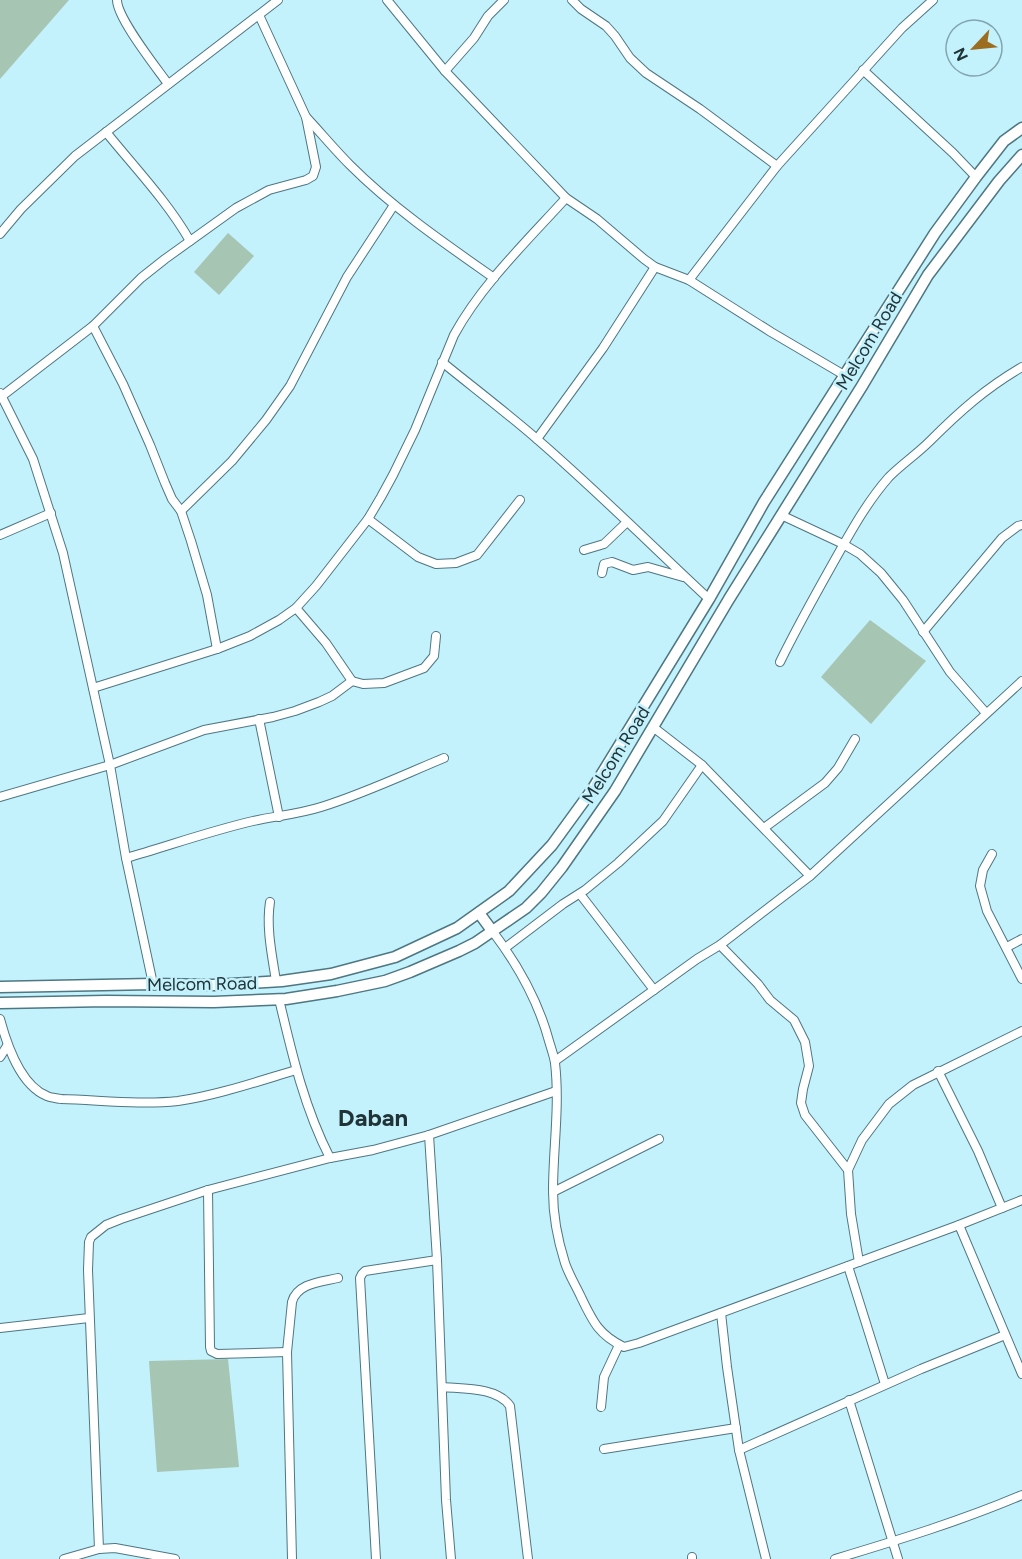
<svg xmlns="http://www.w3.org/2000/svg" width="1022" height="1559" font-family="Figtree,sans-serif">
<style>
.green{fill:#a7c5b3}
.lines{fill:none;stroke-linecap:round;stroke-linejoin:round}
.minor-casing{stroke:#4d7782;stroke-width:10}
.major-casing{stroke:#4d7782;stroke-width:13}
.minor{stroke:#fff;stroke-width:8}
.major{stroke:#fff;stroke-width:10}
.labels{text-anchor:middle;stroke-width:5;stroke-linejoin:round;paint-order:stroke}
.street-label{font-size:18px;fill:#203337;stroke:#c3f1fc}
.district-label{font-size:24px;font-weight:bold;fill:#203337;stroke:#c3f1fc}
</style>
<rect width="100%" height="100%" fill="#c3f1fc"/>
<!-- green -->
<g class="green">
<path d="M 0,0 L 69,0 L 0,79 Z"/>
<path d="M 228,233 L 254,256 L 219,295 L 194,272 Z"/>
<path d="M 870,620 L 926,661 L 871,724 L 821,677 Z"/>
<path d="M 228,1359 L 239,1467 L 157,1472 L 149,1361 Z"/>
</g>
<g class="lines">
<!-- minor casing -->
<g class="minor-casing">
<g id="minor">
<path d="M 117,0 C 117,18 156,67 168,84"/>
<path d="M 387,0 L 445,71 L 566,198 L 597,219 L 644,259 L 655,267 L 689,280 L 771,332 L 844,375"/>
<path d="M 572,0 L 581,9 L 606,26 L 615,36 L 630,58 L 646,73 L 700,109 L 777,166"/>
<path d="M 863,70 L 953,153 L 976,177"/>
<path d="M 445,71 L 474,38 L 488,16 L 504,0"/>
<path d="M 306,117 C 321,133 335,150 350,165 C 393,208 444,243 494,278"/>
<path d="M 106,132 C 135,168 167,201 190,241"/>
<path d="M 0,234 L 21,209 L 75,156 L 278,0"/>
<path d="M 689,280 L 777,166 L 902,28 L 933,0"/>
<path d="M 93,326 L 123,384 L 150,445 L 165,483 L 172,499 L 181,511 L 191,541 L 207,595 L 217,649"/>
<path d="M 442,362 C 474,388 507,413 538,440 C 597,491 652,546 709,599"/>
<path d="M 0,393 L 33,459 L 63,553 L 110,765 L 126,858 L 153,984"/>
<path d="M 2,396 L 93,326 L 141,278 L 165,259 L 236,208 L 269,190 L 306,180 L 313,176 L 316,167 L 306,117 L 259,15"/>
<path d="M 537,439 L 603,348 L 655,267"/>
<path d="M 181,511 L 232,461 L 266,420 L 290,386 L 347,277 L 394,205"/>
<path d="M 781,515 L 843,544 L 860,554 L 881,573 L 903,600 L 950,672 L 986,713"/>
<path d="M 368,519 L 418,557 L 436,564 L 456,563 L 477,555 L 520,500"/>
<path d="M 0,535 L 51,513"/>
<path d="M 584,550 L 604,544 L 627,522"/>
<path d="M 602,573 L 604,564 L 612,562 L 633,570 L 648,567 L 683,577"/>
<path d="M 296,608 L 326,643 L 352,681 L 363,684 L 384,683 L 424,668 L 434,656 L 436,636"/>
<path d="M 923,632 L 1002,538 L 1018,526 L 1022,525"/>
<path d="M 780,662 C 796,629 814,597 832,565 C 849,535 866,503 889,477 C 902,464 917,454 930,441 C 960,411 986,388 1022,367"/>
<path d="M 93,688 L 217,649 L 250,636 L 279,620 L 296,608 L 316,586 L 368,519 L 381,497 L 393,475 L 415,430 L 454,335 C 482,284 527,241 566,198"/>
<path d="M 259,719 L 279,817"/>
<path d="M 653,727 L 702,765 L 810,876"/>
<path d="M 0,797 L 110,765 L 204,730 L 273,717 L 295,711 L 319,702 L 332,696 L 352,681"/>
<path d="M 764,828 L 825,783 L 838,768 L 855,739"/>
<path d="M 992,854 L 983,870 L 980,886 L 987,911 L 1022,979"/>
<path d="M 126,858 C 168,846 210,831 253,821 C 276,816 299,814 321,807 C 363,794 403,775 444,758"/>
<path d="M 580,894 L 654,990"/>
<path d="M 270,902 C 266,928 272,955 276,981"/>
<path d="M 493,932 C 518,965 538,1000 549,1041 C 551,1048 554,1056 555,1063 C 560,1106 553,1149 553,1191 C 553,1215 558,1241 565,1263 C 569,1275 576,1286 581,1297 C 593,1322 599,1335 624,1347 L 639,1343 L 959,1225 L 1022,1200"/>
<path d="M 720,945 L 758,984 L 770,1000 L 794,1020 L 805,1042 L 809,1066 L 803,1089 L 801,1103 L 805,1115 L 848,1170"/>
<path d="M 1007,947 L 1022,939"/>
<path d="M 505,948 L 563,904 L 585,890 L 618,863 L 663,821 L 702,765"/>
<path d="M 279,999 C 292,1054 304,1107 330,1158"/>
<path d="M 0,1019 C 7,1045 20,1085 47,1096 C 51,1098 57,1098 61,1099 C 100,1100 140,1105 178,1101 C 215,1096 259,1081 296,1070"/>
<path d="M 0,1057 L 7,1046"/>
<path d="M 555,1061 L 697,959 L 720,945 L 810,876 L 1022,681"/>
<path d="M 938,1071 L 978,1151 L 1002,1208"/>
<path d="M 429,1135 L 437,1260 L 446,1500 L 451,1559"/>
<path d="M 208,1190 L 210,1347 L 211,1351 L 217,1354 L 287,1352"/>
<path d="M 553,1192 L 659,1139"/>
<path d="M 959,1225 L 1022,1374"/>
<path d="M 859,1262 L 851,1214 L 848,1170 L 862,1140 L 889,1104 L 913,1085 L 1022,1031"/>
<path d="M 848,1266 L 885,1384"/>
<path d="M 721,1313 L 727,1367 L 739,1450 L 766,1559"/>
<path d="M 0,1328 L 89,1318"/>
<path d="M 442,1387 C 463,1389 497,1387 510,1406 L 528,1559"/>
<path d="M 849,1400 L 898,1559"/>
<path d="M 601,1407 L 604,1377 L 619,1345"/>
<path d="M 604,1449 L 736,1428"/>
<path d="M 739,1450 L 921,1369 L 1005,1335"/>
<path d="M 99,1549 L 88,1270 L 89,1242 L 91,1237 L 106,1225 L 121,1219 L 208,1190 L 330,1158 L 373,1150 L 429,1135 L 556,1091"/>
<path d="M 692,1557 L 692,1559"/>
<path d="M 64,1559 L 99,1549 L 115,1548 L 175,1559"/>
<path d="M 292,1559 L 287,1352 L 292,1302 C 297,1283 321,1282 338,1278"/>
<path d="M 376,1559 L 360,1278 L 362,1274 L 365,1271 L 437,1260"/>
<path d="M 835,1559 C 898,1540 961,1521 1022,1495"/>
</g>
</g>
<!-- major casing -->
<g class="major-casing">
<g id="major">
<path d="M 479,913 L 493,932"/>
<path d="M 0,987 L 153,984 L 214,985 L 282,981 L 331,974 L 395,957 L 457,928 L 509,891 L 552,845 L 592,790 L 709,599 L 764,502 L 935,233 L 976,177 L 1004,141 L 1022,128"/>
<path d="M 0,1003 L 106,1001 L 214,1002 L 286,999 L 337,991 L 385,981 L 410,972 L 459,951 L 475,943 L 526,908 L 541,893 L 562,867 L 615,791 L 729,599 L 862,386 L 928,275 L 999,181 L 1022,155"/>
</g>
</g>
<!-- minor -->
<use href="#minor" class="minor"/>
<!-- major -->
<use href="#major" class="major"/>
</g>
<g class="labels">
<!-- street labels -->
<g class="street-label">
<text transform="translate(869 341) rotate(-59)" y="6">Melcom Road</text>
<text transform="translate(616 755) rotate(-58)" y="6">Melcom Road</text>
<text transform="translate(202 984) rotate(-1)" y="6">Melcom Road</text>
</g>
<!-- district labels -->
<g class="district-label">
<text x="373" y="1126">Daban</text>
</g>
</g>
<!-- north arrow -->
<g transform="translate(974 48) rotate(244)"><circle r="28" fill="#c3f1fc" stroke="#82a5ad" stroke-width="1.5"/>
<path d="M0-4.5L10 22L0 15L-10 22Z" fill="#9c6c1f"/>
<text y="-9" font-size="16" font-weight="bold" text-anchor="middle" fill="#203337">N</text>
</g>
</svg>
